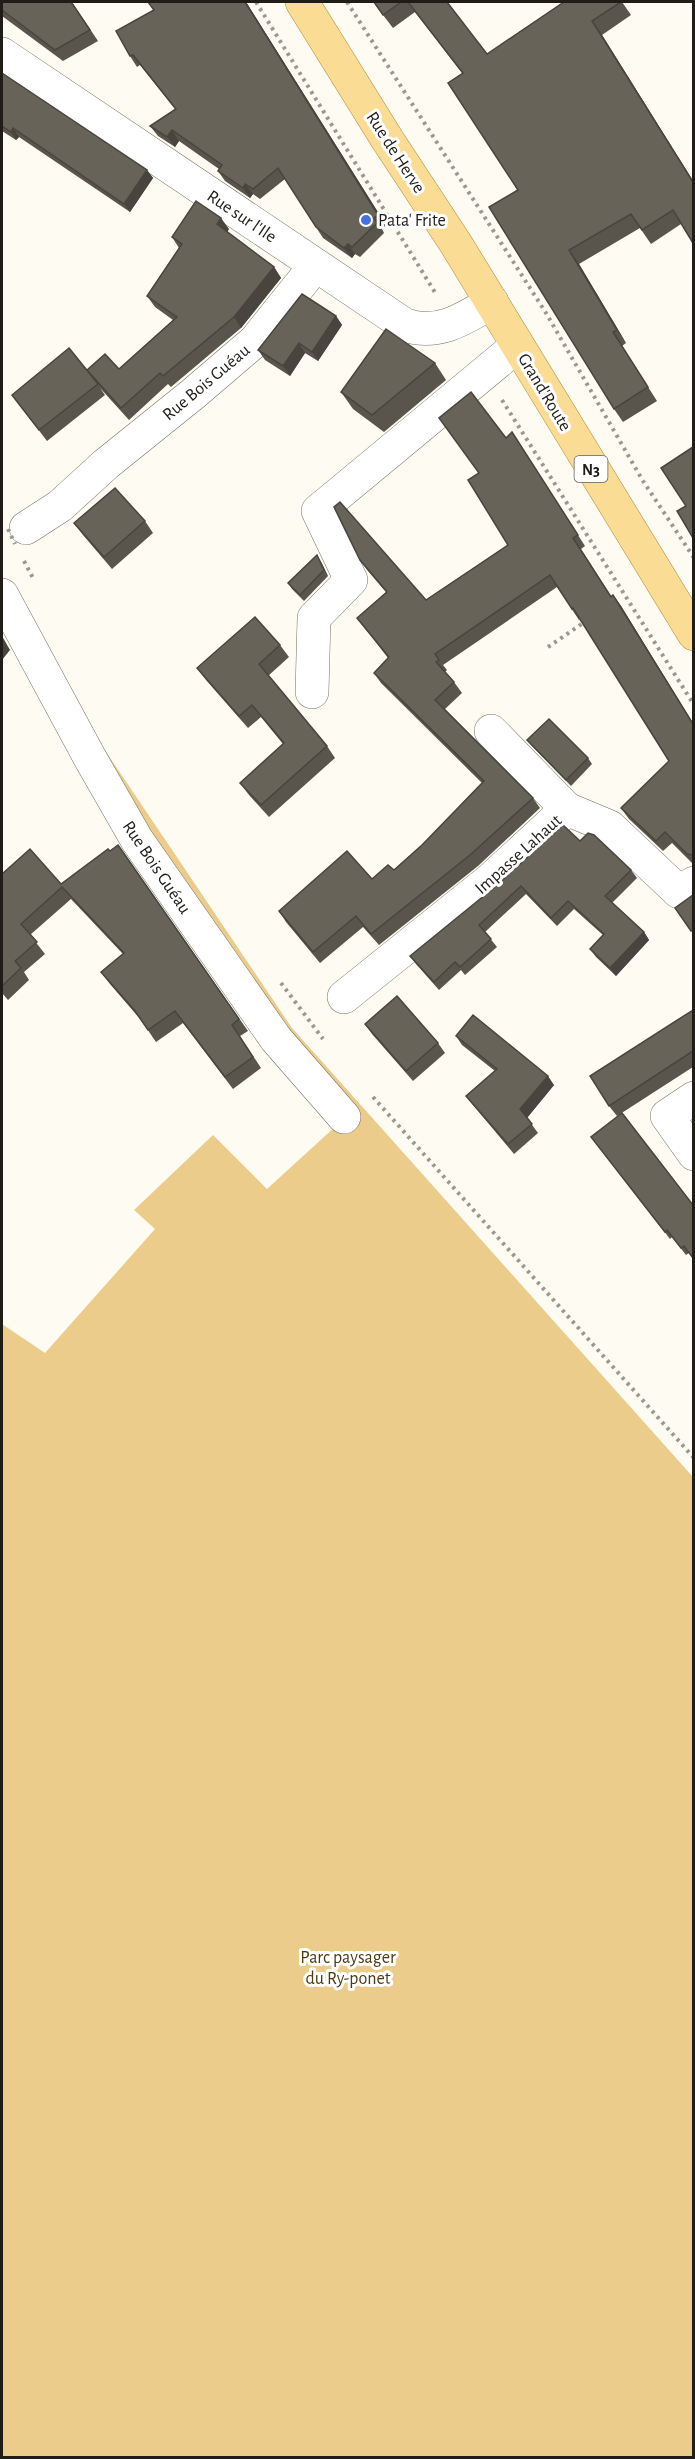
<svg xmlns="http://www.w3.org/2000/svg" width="695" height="2459" font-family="'Alegreya Sans',sans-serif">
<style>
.green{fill:#eccc8a}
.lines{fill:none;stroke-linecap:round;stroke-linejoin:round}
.minor-casing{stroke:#767166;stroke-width:34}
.major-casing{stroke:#ac8a3b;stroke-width:34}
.path{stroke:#9b9892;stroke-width:4;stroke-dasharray:3 4.5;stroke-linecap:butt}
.minor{stroke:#fff;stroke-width:33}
.major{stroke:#fadc95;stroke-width:33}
.path-bridge{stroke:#9b9892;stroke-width:4;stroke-dasharray:3 4.5;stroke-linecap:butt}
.wall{fill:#59554c}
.shaded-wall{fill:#49453e}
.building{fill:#686358;stroke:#49453e;stroke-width:1.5}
.poi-dot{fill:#4370e2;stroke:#fff;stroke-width:2}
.labels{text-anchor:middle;stroke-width:6;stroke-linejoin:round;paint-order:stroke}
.shield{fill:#fff;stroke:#63615e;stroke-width:1.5}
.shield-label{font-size:16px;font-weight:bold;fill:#201d19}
.street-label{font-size:18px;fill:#201d19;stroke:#fff}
.poi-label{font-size:18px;fill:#201d19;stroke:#fff;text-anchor:start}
.park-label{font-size:18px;fill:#4d3b10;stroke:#fff}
</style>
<rect width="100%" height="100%" fill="#fefbf3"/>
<!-- green -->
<path class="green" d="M 98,740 L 292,1028 L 693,1477 L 693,2457 L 2,2457 L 2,1324 L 45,1353 L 155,1229 L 134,1210 L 213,1135 L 267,1189 L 348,1115 L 88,748 Z"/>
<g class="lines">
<!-- minor casing -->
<g class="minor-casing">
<g id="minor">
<path d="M 2,54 L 405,325 C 438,336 464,319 492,302"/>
<path d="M 26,528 L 60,506 L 106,464 L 193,394 L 255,341 L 315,266"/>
<path d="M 2,595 L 90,758 L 137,840 L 276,1039 L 344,1117"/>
<path d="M 312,692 L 314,618 L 351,580 L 318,511 L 517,346"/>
<path d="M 491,731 L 567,809"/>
<path d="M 344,997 L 490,880 L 567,809 L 610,827 L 679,892 L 694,883"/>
<path d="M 694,1098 L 667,1116 L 694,1154"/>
</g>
</g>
<!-- major casing -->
<g class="major-casing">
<path id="major" d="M 302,2 L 387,139 L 456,244 L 694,634"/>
</g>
<!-- path -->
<g class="path">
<path d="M 256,2 L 436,294"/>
<path d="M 347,2 L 546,313 L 643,481 L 694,558"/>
<path d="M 502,400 L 694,705"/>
<path d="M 24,561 L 33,578"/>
<path d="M 548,647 L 586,621"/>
<path d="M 281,983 L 323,1039"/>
<path d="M 373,1097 L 694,1458"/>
</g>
<!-- minor -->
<use href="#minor" class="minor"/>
<!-- major -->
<use href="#major" class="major"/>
<!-- path-bridge -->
<path class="path-bridge" d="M 8,529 L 15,544"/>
</g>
<!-- wall -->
<g class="wall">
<path d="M 2,2 L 72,2 L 98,41 L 63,61 L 2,16 Z"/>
<path d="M 148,2 L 246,2 L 386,225 L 382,229 L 384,233 L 360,257 L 355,254 L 352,258 L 323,238 L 285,179 L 260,199 L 253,194 L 250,198 L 225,181 L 218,171 L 219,169 L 179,141 L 175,147 L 158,136 L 150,126 L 175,109 L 140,65 L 137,67 L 130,56 L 154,10 Z"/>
<path d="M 373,2 L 447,2 L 487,54 L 622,2 L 631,15 L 602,35 L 693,181 L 693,244 L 681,224 L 651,244 L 640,228 L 579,264 L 626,343 L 622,346 L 657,401 L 623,422 L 614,409 L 518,190 L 462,73 L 415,12 L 393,28 Z"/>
<path d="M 2,73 L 147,170 L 153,178 L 130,212 L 19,137 L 16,140 L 2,131 Z"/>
<path d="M 229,229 L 227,232 L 274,267 L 281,278 L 241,328 L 171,387 L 168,384 L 129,420 L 100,388 L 105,395 L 47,441 L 12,395 L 119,369 L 173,320 L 155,307 L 147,296 L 179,248 L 172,237 Z"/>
<path d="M 336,316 L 342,325 L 318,361 L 305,353 L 290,376 L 265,360 L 258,350 Z"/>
<path d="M 435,363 L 446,380 L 384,432 L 353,409 L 341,392 Z"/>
<path d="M 512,432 L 585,546 L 581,549 L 611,596 L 613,595 L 621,606 L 693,723 L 693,864 L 672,843 L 663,851 L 629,819 L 621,808 L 669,761 L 580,619 L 579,620 L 557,587 L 443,665 L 447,670 L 445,672 L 454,682 L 462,693 L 445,709 L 533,798 L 540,808 L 478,866 L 379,945 L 363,927 L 320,963 L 286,922 L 279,911 L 372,879 L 394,870 L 422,845 L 482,783 L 381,683 L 374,673 L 388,658 L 357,618 L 386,592 L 368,571 L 360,560 L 426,600 L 508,545 L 478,473 L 506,438 Z"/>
<path d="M 145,521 L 153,533 L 112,569 L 83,535 L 74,523 Z"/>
<path d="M 321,562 L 328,576 L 304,601 L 292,589 L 288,583 Z"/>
<path d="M 280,645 L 289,657 L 268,676 L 327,746 L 335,758 L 269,817 L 249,795 L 240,783 L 283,744 L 261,717 L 248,728 L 206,680 L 197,668 Z"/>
<path d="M 527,740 L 588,758 L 592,764 L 571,786 L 532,746 Z"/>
<path d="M 580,841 L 631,870 L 637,878 L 612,903 L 644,932 L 649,940 L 616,976 L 596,957 L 590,949 L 603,935 L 574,909 L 557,926 L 526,894 L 485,932 L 497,947 L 465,975 L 461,970 L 439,990 L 416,964 L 410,956 Z"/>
<path d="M 118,845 L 248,1031 L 240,1036 L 261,1068 L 233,1089 L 183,1023 L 156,1042 L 141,1020 L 110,984 L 101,972 L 123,954 L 71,899 L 30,935 L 45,954 L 24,972 L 29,980 L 8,1000 L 2,993 L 2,874 L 61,884 Z"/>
<path d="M 693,1010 L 693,1067 L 617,1116 L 609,1106 Z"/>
<path d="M 365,1024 L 438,1043 L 445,1053 L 413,1081 L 372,1034 Z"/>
<path d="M 456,1036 L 554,1085 L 527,1118 L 538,1133 L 514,1154 L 473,1105 L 466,1096 L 495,1071 L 462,1045 Z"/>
<path d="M 591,1137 L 693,1205 L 693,1259 L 689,1253 L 686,1255 L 672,1237 L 670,1239 Z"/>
</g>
<!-- shaded-wall -->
<g class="shaded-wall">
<path d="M 245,2 L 246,2 L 386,225 L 378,215 Z"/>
<path d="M 592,21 L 602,35 L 693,181 L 693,182 Z"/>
<path d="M 13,128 L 19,137 L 16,140 L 11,132 Z"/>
<path d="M 172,130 L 179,141 L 175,147 L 167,137 Z"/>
<path d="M 147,170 L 153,178 L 130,212 L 124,204 Z"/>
<path d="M 245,184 L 253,194 L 250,198 L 243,188 Z"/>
<path d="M 221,218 L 229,229 L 225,235 L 217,224 Z"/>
<path d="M 348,244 L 355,254 L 352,258 L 344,248 Z"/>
<path d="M 569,250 L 579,264 L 626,343 L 617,330 Z"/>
<path d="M 274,267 L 281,278 L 241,328 L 234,317 Z"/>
<path d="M 336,316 L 342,325 L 318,361 L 312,352 Z"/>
<path d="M 299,343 L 305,353 L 290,376 L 283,366 Z"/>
<path d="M 317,555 L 321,562 L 328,576 L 324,570 Z"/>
<path d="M 613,595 L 621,606 L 693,724 Z"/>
<path d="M 2,636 L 10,650 L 2,660 Z"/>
<path d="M 644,932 L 649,940 L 616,976 L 610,968 Z"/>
<path d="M 548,1076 L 554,1085 L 526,1119 L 520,1109 Z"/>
</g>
<!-- building -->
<g class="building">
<path d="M 2,2 L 71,2 L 90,30 L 55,50 L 2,10 Z"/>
<path d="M 148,2 L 245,2 L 378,215 L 374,218 L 377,223 L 352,247 L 348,244 L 344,248 L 316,227 L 278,168 L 253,189 L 245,184 L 243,188 L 218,171 L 222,165 L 172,130 L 167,137 L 150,126 L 176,109 L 133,55 L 130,56 L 116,31 L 154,10 Z"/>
<path d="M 374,2 L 401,2 L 383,15 Z"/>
<path d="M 408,2 L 447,2 L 487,54 L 564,2 L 621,2 L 592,21 L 693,182 L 693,243 L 673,210 L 642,230 L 631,214 L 569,250 L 617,330 L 613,332 L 648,387 L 614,409 L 489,207 L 518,190 L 448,83 L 463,73 Z"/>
<path d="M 2,73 L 147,170 L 124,204 L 13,128 L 11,132 L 2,126 Z"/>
<path d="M 196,201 L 221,218 L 217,224 L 274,267 L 234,317 L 163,376 L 160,373 L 121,408 L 87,370 L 105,354 L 119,369 L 177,317 L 147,296 L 182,244 L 172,237 Z"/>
<path d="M 302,294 L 336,316 L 312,352 L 299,343 L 283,366 L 258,350 Z"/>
<path d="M 386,329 L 435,363 L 372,415 L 341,392 Z"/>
<path d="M 69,348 L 98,384 L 39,430 L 12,395 Z"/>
<path d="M 471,392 L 506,438 L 512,432 L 578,535 L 573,538 L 611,597 L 613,595 L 693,724 L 693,855 L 687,854 L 665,832 L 656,841 L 621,808 L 669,761 L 573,608 L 572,609 L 550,575 L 435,654 L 439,660 L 436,662 L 454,682 L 435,700 L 533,798 L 470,855 L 371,934 L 356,916 L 313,952 L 279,911 L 347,851 L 372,879 L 388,865 L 394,870 L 422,845 L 484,781 L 374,673 L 389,657 L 357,618 L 387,592 L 360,560 L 334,507 L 340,502 L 426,600 L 508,545 L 468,480 L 479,473 L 439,418 Z"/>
<path d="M 693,447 L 693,538 L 677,511 L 686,506 L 661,468 Z"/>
<path d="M 115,488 L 145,521 L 104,557 L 74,523 Z"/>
<path d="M 317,555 L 324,570 L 300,595 L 288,583 Z"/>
<path d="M 255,617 L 280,645 L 259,664 L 327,746 L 261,805 L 240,783 L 284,743 L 252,705 L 239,716 L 197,668 Z"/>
<path d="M 549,719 L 588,758 L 566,780 L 527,740 Z"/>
<path d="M 563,825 L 580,841 L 588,833 L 594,835 L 631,870 L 605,896 L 644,932 L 610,968 L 590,949 L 604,934 L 568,901 L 551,918 L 521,886 L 479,925 L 491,939 L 460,967 L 455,962 L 434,982 L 410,956 L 496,886 Z"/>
<path d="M 118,845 L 239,1019 L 232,1025 L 253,1057 L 225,1077 L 175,1011 L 148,1030 L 135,1011 L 101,972 L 124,953 L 62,887 L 21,924 L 37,942 L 15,961 L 21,968 L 2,986 L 2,874 L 30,849 L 61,884 L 108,849 L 110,851 Z"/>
<path d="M 693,895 L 693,930 L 691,931 L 675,908 Z"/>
<path d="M 397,996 L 438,1043 L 406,1071 L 365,1024 Z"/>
<path d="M 693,1010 L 693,1051 L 609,1106 L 590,1076 Z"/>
<path d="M 473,1015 L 548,1076 L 520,1109 L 532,1124 L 508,1144 L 466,1096 L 497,1069 L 456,1036 Z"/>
<path d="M 622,1113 L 693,1205 L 693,1258 L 684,1246 L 681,1248 L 667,1230 L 665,1232 L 591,1137 Z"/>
</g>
<!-- markers -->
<circle class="poi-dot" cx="366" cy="220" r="6"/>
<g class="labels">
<!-- shield labels -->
<rect class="shield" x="574.5" y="456" width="33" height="26" rx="4.5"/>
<g class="shield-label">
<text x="591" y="475">N3</text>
</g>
<!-- street labels -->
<g class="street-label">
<text transform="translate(396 152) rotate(57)" y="6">Rue de Herve</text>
<text transform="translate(242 216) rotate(34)" y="6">Rue sur l'Ile</text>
<text transform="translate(206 382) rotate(-40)" y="6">Rue Bois Guéau</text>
<text transform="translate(545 392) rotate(59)" y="6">Grand'Route</text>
<text transform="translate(518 854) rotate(-42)" y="6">Impasse Lahaut</text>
<text transform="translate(157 867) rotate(56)" y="6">Rue Bois Guéau</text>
</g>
<!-- poi labels -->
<g class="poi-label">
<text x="378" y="226">Pata' Frite</text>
</g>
<!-- park labels -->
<g class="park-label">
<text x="348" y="1963">Parc paysager<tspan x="348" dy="21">du Ry-ponet</tspan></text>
</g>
</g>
<!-- border -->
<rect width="695" height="2459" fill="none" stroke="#201d19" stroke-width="6"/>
</svg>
